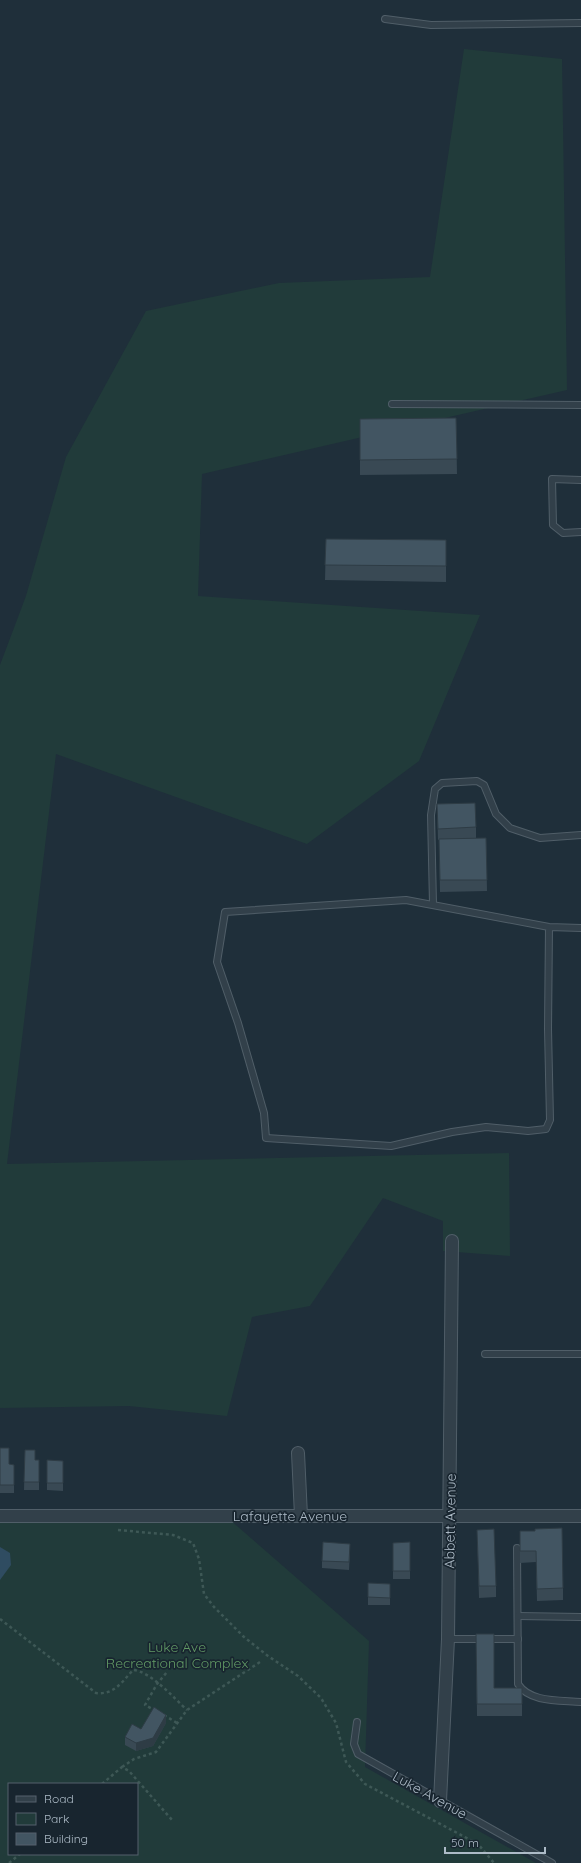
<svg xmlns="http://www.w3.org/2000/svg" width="581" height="1863" font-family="Quicksand,sans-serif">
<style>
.green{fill:#213b3a;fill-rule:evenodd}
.water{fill:#2f4c61}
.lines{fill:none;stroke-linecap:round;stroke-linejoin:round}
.lane-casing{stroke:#505e68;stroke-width:8}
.street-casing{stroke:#505e68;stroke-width:14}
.path{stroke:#3e5856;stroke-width:2.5;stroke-dasharray:3 3;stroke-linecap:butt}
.lane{stroke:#32404a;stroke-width:6}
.street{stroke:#32404a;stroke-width:12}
.wall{fill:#394954}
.shaded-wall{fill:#2e3c45}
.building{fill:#425562;stroke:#2e3c45}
.labels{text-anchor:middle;stroke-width:3.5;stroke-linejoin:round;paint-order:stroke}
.street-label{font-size:14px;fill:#adbbc7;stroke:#18252f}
.park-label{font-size:14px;fill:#629a65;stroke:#18252f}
</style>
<rect width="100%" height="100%" fill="#1f2f3a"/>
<!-- green -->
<g class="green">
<path d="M 464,49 L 562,59 L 567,390 L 202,474 L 198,596 L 480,615 L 419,761 L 307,844 L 56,754 L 7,1164 L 509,1153 L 510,1256 L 443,1251 L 443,1221 L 383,1198 L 310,1306 L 252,1317 L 227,1416 L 129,1406 L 0,1408 L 0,665 L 26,596 L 66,457 L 146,311 L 279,283 L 430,277 Z"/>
<path d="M 0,1518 L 229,1519 L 369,1641 L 365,1767 L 536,1863 L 0,1863 ZM 9,1784 L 137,1784 L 137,1854 L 9,1854 Z"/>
</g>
<!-- water -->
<path class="water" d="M 0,1547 L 10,1553 L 11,1565 L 0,1580 Z"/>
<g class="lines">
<!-- lane casing -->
<g class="lane-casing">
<g id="lane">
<path d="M 385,19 L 431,25 L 581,23"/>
<path d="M 392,404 L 581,405"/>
<path d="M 581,480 L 552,479 L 553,525 L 563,533 L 581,532"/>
<path d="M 433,904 L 431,815 L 435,789 L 442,783 L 477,781 L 484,785 L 496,814 L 510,828 L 540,838 L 581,835"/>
<path d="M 549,927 L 548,1029 L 550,1120 L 546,1129 L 528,1131 L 486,1127 L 452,1132 L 391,1146 L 266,1138 L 264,1113 L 238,1023 L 217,962 L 225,912 L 406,900 L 549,927 L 581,928"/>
<path d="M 485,1354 L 581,1354"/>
<path d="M 517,1548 L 518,1684 C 530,1703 561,1700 581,1702"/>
<path d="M 518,1616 L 581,1617"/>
<path d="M 448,1639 L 518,1639"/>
<path d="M 357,1722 L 354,1744 L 358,1754 L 552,1863"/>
</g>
</g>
<!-- street casing -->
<g class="street-casing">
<g id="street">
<path d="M 298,1453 L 301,1516"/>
<path d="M 0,1516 L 581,1516"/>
<path d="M 440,1801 L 448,1639 L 452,1241"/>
</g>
</g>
<!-- path -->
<g class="path">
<path d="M 118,1530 L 173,1535 L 193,1543 L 199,1559 L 204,1594 L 214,1607 L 244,1637 L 268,1656 L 298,1676 L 321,1698 L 336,1723 L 346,1762 L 365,1784 L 478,1844 L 494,1863"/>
<path d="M 0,1619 L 96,1693 C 114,1695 122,1682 133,1670 C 150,1671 174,1698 187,1710"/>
<path d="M 156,1711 L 145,1705 L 157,1684 L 167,1672"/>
<path d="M 164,1715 L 177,1723"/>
<path d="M 122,1767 L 134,1759 L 156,1752 L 187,1710 L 260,1662"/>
<path d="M 102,1784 L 122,1767 L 129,1771 L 173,1821"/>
<path d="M 9,1863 L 20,1854"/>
</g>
<!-- lane -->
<use href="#lane" class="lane"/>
<!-- street -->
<use href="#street" class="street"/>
</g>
<!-- wall -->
<g class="wall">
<path d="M 456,418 L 457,474 L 360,475 L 360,419 Z"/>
<path d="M 326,539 L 446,540 L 446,582 L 325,580 Z"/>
<path d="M 437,804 L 476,827 L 476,838 L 486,838 L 487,891 L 440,892 L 439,840 L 438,840 Z"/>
<path d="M 0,1448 L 9,1464 L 14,1465 L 14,1493 L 0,1493 Z"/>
<path d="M 25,1450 L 35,1460 L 39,1460 L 39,1490 L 24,1490 Z"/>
<path d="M 47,1460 L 63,1461 L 63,1491 L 47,1490 Z"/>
<path d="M 477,1530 L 496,1586 L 496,1597 L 479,1598 Z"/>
<path d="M 520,1531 L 535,1531 L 563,1588 L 563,1600 L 537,1601 L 536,1562 L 520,1563 Z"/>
<path d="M 410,1542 L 410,1579 L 393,1579 L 393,1543 Z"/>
<path d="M 350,1552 L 349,1570 L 322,1568 L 322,1561 Z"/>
<path d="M 368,1583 L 390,1584 L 390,1605 L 368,1605 Z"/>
<path d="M 476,1634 L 494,1688 L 522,1688 L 522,1716 L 477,1716 Z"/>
<path d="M 166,1723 L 153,1746 L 136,1751 L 125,1745 L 125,1737 L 141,1729 Z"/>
</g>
<!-- shaded-wall -->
<path class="shaded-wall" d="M 166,1715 L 166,1723 L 153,1746 L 136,1751 L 136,1743 Z"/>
<!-- building -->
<g class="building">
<path d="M 456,418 L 457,459 L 360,460 L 360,419 Z"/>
<path d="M 326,539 L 446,540 L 446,566 L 325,565 Z"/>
<path d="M 475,803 L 476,827 L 438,829 L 437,804 Z"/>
<path d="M 486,838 L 487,880 L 440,880 L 439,839 Z"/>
<path d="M 0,1448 L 9,1448 L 9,1464 L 14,1465 L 14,1485 L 0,1485 Z"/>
<path d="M 25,1450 L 35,1450 L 35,1460 L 39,1460 L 39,1482 L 24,1482 Z"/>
<path d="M 47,1460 L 63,1461 L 63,1483 L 47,1483 Z"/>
<path d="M 562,1528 L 563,1588 L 537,1589 L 536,1551 L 520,1551 L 520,1531 L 535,1531 L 535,1529 Z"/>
<path d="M 494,1529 L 496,1586 L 479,1586 L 477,1530 Z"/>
<path d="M 323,1542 L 350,1544 L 349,1562 L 322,1561 Z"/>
<path d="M 410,1542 L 410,1571 L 393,1571 L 393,1543 Z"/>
<path d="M 368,1583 L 390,1584 L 390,1598 L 368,1597 Z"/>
<path d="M 476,1634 L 494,1634 L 494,1688 L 522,1688 L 522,1704 L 477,1704 Z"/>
<path d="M 154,1707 L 166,1715 L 153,1738 L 136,1743 L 125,1737 L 132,1724 L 141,1729 Z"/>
</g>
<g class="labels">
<!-- street labels -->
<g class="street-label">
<text x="290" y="1521">Lafayette Avenue</text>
<text transform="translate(450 1521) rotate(-89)" y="5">Abbett Avenue</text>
<text transform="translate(430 1795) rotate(29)" y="5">Luke Avenue</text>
</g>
<!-- park labels -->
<g class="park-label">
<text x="177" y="1652">Luke Ave<tspan x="177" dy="16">Recreational Complex</tspan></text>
</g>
</g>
<!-- legend -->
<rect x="8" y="1783" width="130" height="72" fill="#18252f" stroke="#54616c"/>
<rect x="16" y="1796" width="20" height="6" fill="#32404a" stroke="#54616c"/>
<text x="44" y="1803" font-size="12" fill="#adbbc7">Road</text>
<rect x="16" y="1813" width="20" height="12" fill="#213b3a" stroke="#54616c"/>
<text x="44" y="1823" font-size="12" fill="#adbbc7">Park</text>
<rect x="16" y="1833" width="20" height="12" fill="#425562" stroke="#54616c"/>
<text x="44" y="1843" font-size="12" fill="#adbbc7">Building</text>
<!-- scale -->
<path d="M445 1847v6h100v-6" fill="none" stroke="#adbbc7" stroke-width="2"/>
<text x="451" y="1847" font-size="12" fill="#adbbc7" stroke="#18252f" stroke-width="3" paint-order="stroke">50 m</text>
</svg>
